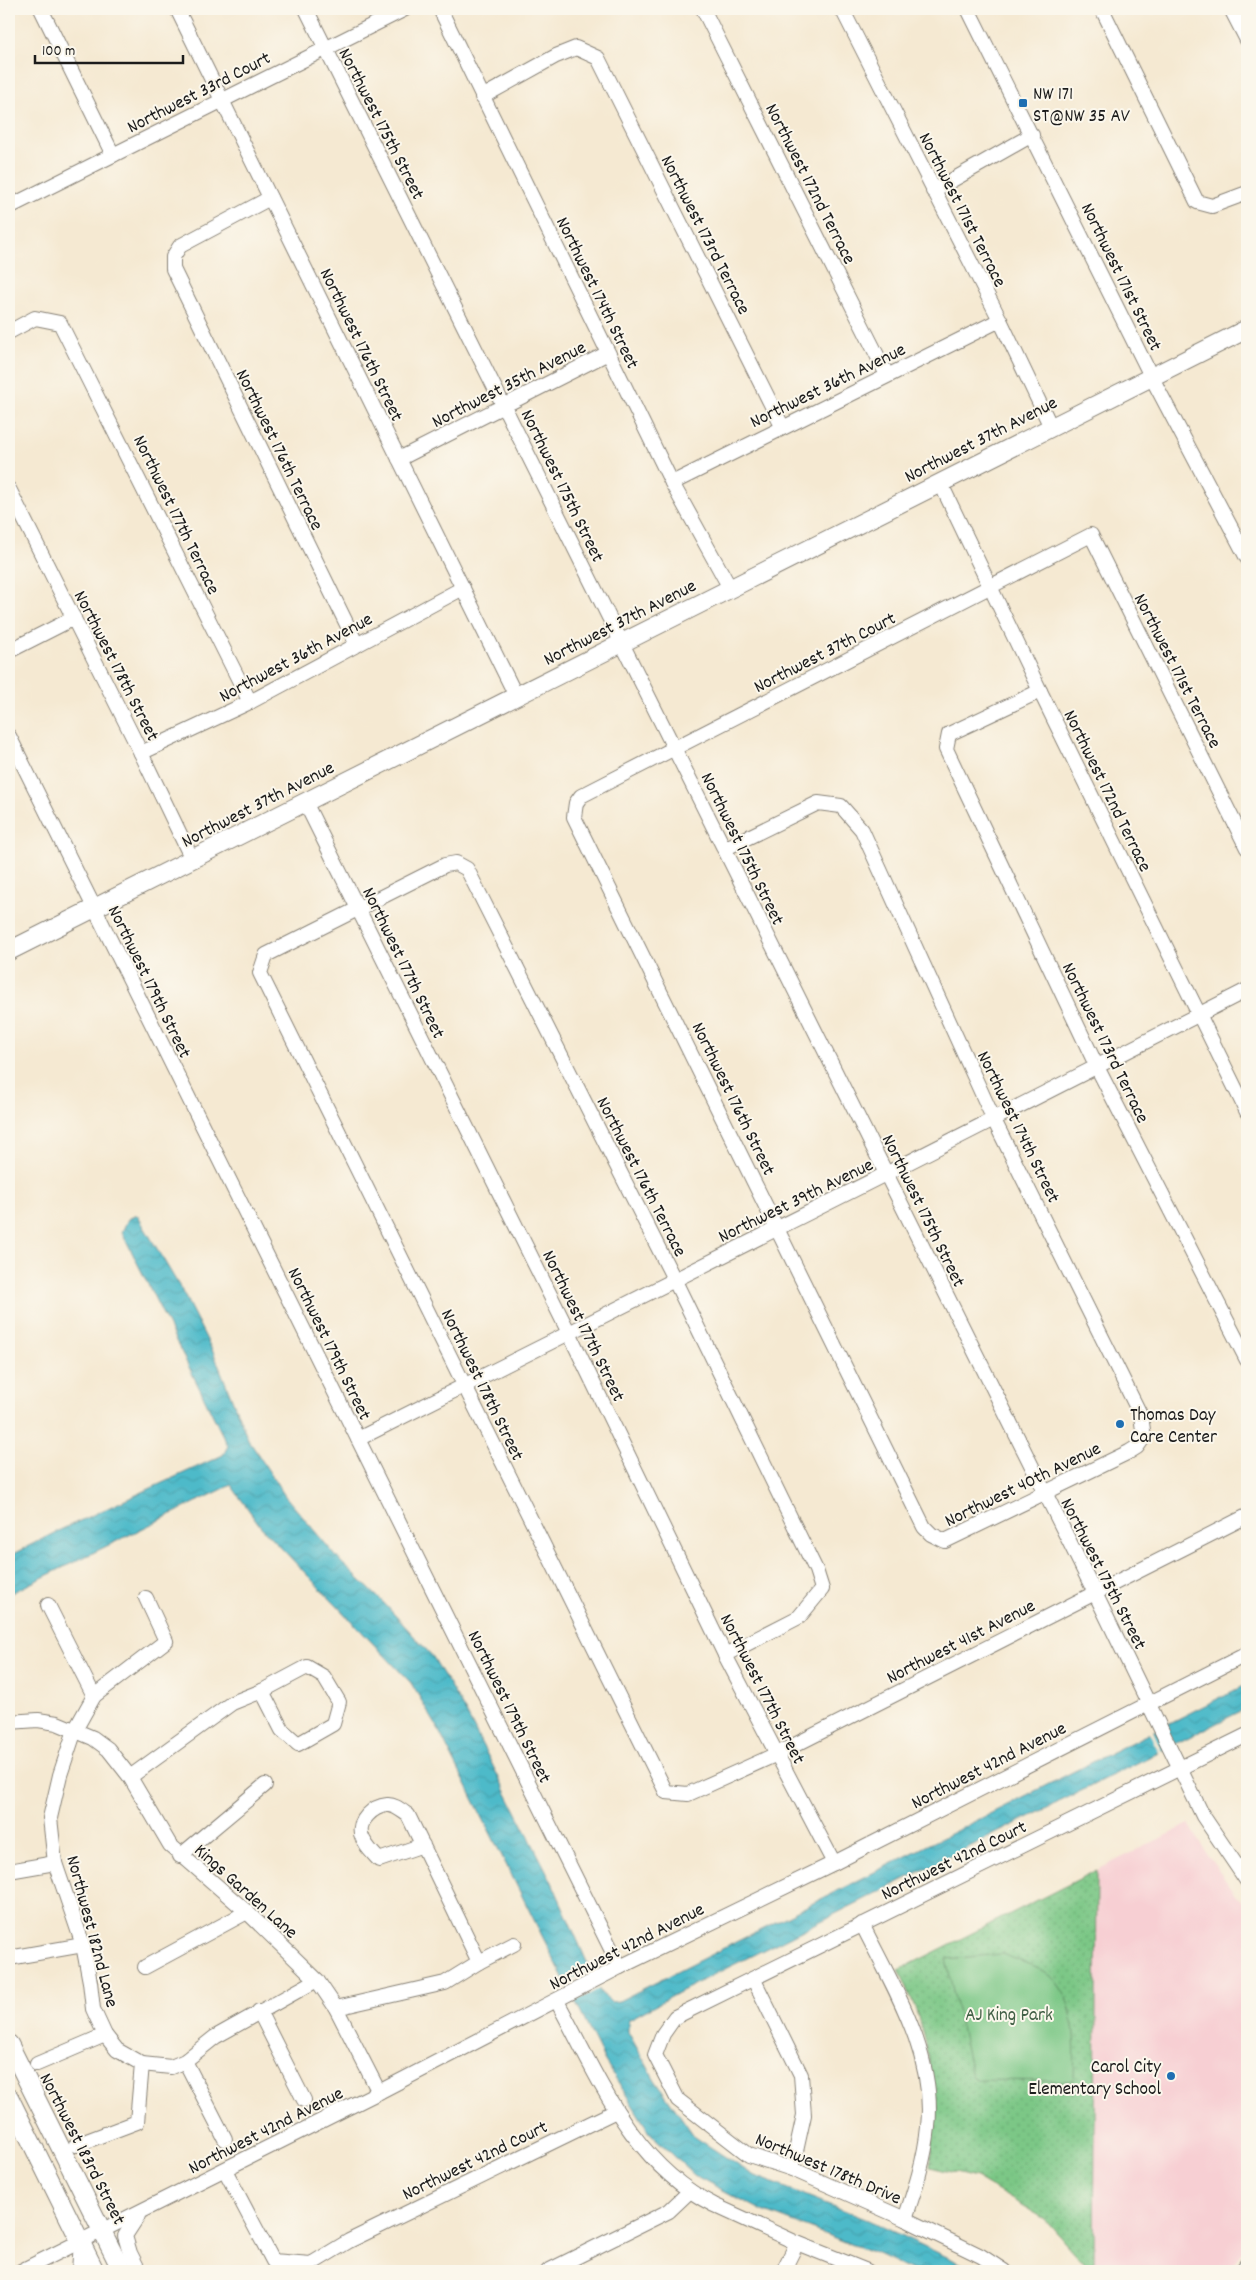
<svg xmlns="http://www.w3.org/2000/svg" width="1256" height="2280" font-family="Dekko,sans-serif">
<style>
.built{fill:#f7cfd3}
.park{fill:url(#park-dots);stroke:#4c7251}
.pitch{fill:#7bc786;stroke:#4c7251}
.water{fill:url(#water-waves);stroke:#356b72}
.pier{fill:#f5e9d2}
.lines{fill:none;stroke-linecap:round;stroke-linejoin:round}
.minor-casing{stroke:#888277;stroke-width:16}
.major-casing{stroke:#888277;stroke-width:20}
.minor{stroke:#fff;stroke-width:14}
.major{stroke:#fff;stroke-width:18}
.poi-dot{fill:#1f6fb2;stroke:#fbf7ec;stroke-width:2}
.labels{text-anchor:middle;stroke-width:4;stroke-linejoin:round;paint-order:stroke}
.street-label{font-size:19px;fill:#1c1c1c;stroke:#fbf7ec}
.poi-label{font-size:19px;fill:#1c1c1c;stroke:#fbf7ec;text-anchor:start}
.park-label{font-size:19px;fill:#426046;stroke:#fbf7ec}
</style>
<defs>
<pattern id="park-dots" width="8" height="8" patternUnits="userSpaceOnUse" patternTransform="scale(1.25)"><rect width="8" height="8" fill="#7bc786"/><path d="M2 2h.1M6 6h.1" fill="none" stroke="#6aaa73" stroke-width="1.8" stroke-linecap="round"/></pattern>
<pattern id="water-waves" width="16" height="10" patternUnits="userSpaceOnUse" patternTransform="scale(1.25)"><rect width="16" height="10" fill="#4ebac9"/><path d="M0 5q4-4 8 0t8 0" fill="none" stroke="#449fac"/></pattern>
</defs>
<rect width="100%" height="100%" fill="#fbf7ec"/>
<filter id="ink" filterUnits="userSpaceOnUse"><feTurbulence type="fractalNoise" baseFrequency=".02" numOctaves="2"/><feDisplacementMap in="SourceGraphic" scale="10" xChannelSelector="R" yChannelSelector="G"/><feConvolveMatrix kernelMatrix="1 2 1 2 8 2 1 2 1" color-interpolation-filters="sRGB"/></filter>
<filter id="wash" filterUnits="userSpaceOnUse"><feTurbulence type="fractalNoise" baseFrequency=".0096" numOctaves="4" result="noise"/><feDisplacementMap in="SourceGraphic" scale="20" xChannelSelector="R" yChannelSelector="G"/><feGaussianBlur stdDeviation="1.12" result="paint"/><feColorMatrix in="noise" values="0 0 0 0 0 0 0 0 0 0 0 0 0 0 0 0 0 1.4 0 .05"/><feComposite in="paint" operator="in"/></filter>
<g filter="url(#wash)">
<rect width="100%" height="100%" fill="#f5e9d2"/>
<!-- built -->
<path class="built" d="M 1189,1824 L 1208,1856 L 1236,1895 L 1247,1906 L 1247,2246 L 1229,2271 L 1094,2271 L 1097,1870 Z"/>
<!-- park -->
<path class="park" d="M 1097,1870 L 1094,2271 L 1091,2271 L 1045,2219 L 976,2178 L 930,2167 C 936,2094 932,2037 899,1970 Z"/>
<!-- pitch -->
<path class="pitch" d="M 1002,1954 C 1014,1959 1028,1963 1039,1968 C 1079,1989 1075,2043 1074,2081 L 977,2080 L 972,2077 L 946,1959 Z"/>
<!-- water -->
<path class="water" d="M 137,1215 L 181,1289 L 214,1354 L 248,1439 L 285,1496 L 341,1562 L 383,1602 L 433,1657 L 466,1713 L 552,1882 L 600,1992 L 611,2002 L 619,2001 L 1247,1684 L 1247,1708 L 681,1991 L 628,2020 L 628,2032 L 655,2080 L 695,2137 L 753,2175 L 868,2220 L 977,2271 L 913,2271 L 880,2255 L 763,2211 L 694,2175 L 650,2133 L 605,2061 L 436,1725 L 411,1683 L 261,1527 L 231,1485 L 9,1594 L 9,1556 L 60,1530 L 223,1455 L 228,1446 L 122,1232 L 128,1219 Z"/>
<!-- pier -->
<g class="pier">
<path d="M 1152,1729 L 1163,1753 L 1160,1754 L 1149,1732 L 1142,1734 Z"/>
<path d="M 592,1969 L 601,1988 L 574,2002 L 565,1983 Z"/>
</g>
</g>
<g filter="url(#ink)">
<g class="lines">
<!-- minor casing -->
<g class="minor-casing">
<g id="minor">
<path d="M 41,9 L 113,155"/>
<path d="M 177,9 L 516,696"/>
<path d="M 306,9 L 1095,1593 L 1203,1816 L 1247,1881"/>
<path d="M 440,9 L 672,483 L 730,588"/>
<path d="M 703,9 L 887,375"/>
<path d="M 842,9 L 1000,320 L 1051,427"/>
<path d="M 968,9 L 1151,376 L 1247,558"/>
<path d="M 1102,9 L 1197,202 L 1212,206 L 1247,193"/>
<path d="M 1231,9 L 1247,40"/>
<path d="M 482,97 L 556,56 L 576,48 L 598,58 L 782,426"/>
<path d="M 933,191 L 1032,135"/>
<path d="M 270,198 L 180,246 L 173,257 L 173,269 L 357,645"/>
<path d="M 9,207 L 405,9"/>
<path d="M 9,332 L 35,318 L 60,323 L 250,702"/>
<path d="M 399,459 L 608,353"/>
<path d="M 940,482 L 1040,691 L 1247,1112"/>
<path d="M 672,483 L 1000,320"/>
<path d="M 9,489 L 141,753 L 192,859"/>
<path d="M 9,651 L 74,618"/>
<path d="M 1040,691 L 949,734 L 946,749 L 1097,1067 L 1247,1360"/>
<path d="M 9,736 L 620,1967"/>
<path d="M 141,753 L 250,702 L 463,588"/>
<path d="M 305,802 L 569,1333 L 725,1655 L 834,1863"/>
<path d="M 724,849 L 818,803 L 841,806 L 862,830 L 994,1120 L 1141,1416 L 1144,1437 L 1137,1447 L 1129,1452 L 945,1541 L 931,1534 L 924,1527 L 574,817 L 576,803 L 581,796 L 1091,535 L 1247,848"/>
<path d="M 358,1439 C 654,1290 952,1142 1247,990"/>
<path d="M 146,1598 L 166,1641 L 94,1696 L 75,1730 L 60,1775 L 50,1818 L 55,1863 L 83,1945 L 90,1982 L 93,2009 L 105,2035 L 117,2050 L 142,2064 L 171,2067 L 185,2061 L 215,2037 L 317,1980"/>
<path d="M 48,1605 L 94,1696"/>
<path d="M 725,1655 L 799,1617 L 822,1589 L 816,1570 L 674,1279 L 467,869 L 456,863 L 445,865 L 266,955 L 260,973 L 666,1792 L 688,1794 L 777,1754 L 1247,1516"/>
<path d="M 307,1667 L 324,1677 L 339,1702 L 333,1724 L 298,1744 L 282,1730 L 262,1691 Z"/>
<path d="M 9,1722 L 38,1720 L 57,1723 L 93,1738 L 108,1749 L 130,1777 L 170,1845 L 247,1912 L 317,1980 L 336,2008 L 379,2092"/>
<path d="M 130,1777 L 232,1703 L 262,1691"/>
<path d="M 180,1856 L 265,1785"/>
<path d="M 9,1871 L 55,1863"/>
<path d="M 862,1924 C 893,1987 936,2054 928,2127 C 925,2159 915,2189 905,2219"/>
<path d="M 9,1958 L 83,1945"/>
<path d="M 479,1962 L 514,1944"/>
<path d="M 145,1967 L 247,1912"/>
<path d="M 754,1980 L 801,2075 L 804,2115 L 792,2169"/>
<path d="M 557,2001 C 598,2077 632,2164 714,2205 L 797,2243 L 867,2271"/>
<path d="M 336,2008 L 445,1983 L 479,1962 L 408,1815 C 402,1811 394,1804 387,1805 C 373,1806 358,1821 361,1834 C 364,1845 372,1852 379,1860 L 423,1845"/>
<path d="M 259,2011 L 304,2100"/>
<path d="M 185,2061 L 225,2139"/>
<path d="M 37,2064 L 105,2035"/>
<path d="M 76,2145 L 137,2122 L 142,2064"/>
<path d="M 225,2170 L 273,2261 L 311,2264 L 349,2241 L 616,2111"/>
<path d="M 138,2216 L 125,2236 L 130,2253 L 139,2271"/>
<path d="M 21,2271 L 379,2092 L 620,1967 L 834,1863 L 1247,1654"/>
<path d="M 79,2271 L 81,2242"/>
<path d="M 548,2271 L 669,2211 L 690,2191"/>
<path d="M 783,2271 L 797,2243"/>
<path d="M 1004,2271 L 981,2256 L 905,2219 L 792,2169 L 749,2155 L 678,2100 L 655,2055 L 663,2034 L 675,2017 L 1247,1735"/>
<path d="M 1242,2271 L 1247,2264"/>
</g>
</g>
<!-- major casing -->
<g class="major-casing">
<g id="major">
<path d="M 9,951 L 1247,329"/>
<path d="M 9,2044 L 122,2271"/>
<path d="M 9,2097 L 95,2271"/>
</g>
</g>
<!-- minor -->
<use href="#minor" class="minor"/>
<!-- major -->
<use href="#major" class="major"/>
</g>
</g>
<!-- markers -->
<g class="poi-dot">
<rect x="1018" y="98" width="10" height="10" rx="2.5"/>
<circle cx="1120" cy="1424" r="5"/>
<circle cx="1171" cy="2076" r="5"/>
</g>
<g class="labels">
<!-- street labels -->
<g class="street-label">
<text transform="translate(198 91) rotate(-27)" y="7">Northwest 33rd Court</text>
<text transform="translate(383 123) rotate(63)" y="7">Northwest 175th Street</text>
<text transform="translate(812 183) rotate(63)" y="7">Northwest 172nd Terrace</text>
<text transform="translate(964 209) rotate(63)" y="7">Northwest 171st Terrace</text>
<text transform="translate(707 234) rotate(63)" y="7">Northwest 173rd Terrace</text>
<text transform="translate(1123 276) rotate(64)" y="7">Northwest 171st Street</text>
<text transform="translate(599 292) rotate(64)" y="7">Northwest 174th Street</text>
<text transform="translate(363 344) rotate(64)" y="7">Northwest 176th Street</text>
<text transform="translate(508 383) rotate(-27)" y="7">Northwest 35th Avenue</text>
<text transform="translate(827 384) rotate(-26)" y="7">Northwest 36th Avenue</text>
<text transform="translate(980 438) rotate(-27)" y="7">Northwest 37th Avenue</text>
<text transform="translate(281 449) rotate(64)" y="7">Northwest 176th Terrace</text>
<text transform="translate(564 485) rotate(64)" y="7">Northwest 175th Street</text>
<text transform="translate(178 514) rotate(64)" y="7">Northwest 177th Terrace</text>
<text transform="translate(619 621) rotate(-27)" y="7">Northwest 37th Avenue</text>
<text transform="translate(824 651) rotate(-27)" y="7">Northwest 37th Court</text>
<text transform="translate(295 656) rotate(-28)" y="7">Northwest 36th Avenue</text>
<text transform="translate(118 665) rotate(63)" y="7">Northwest 178th Street</text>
<text transform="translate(1179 670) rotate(63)" y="7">Northwest 171st Terrace</text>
<text transform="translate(1109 790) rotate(64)" y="7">Northwest 172nd Terrace</text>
<text transform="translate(257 803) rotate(-27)" y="7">Northwest 37th Avenue</text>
<text transform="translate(744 848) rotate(64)" y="7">Northwest 175th Street</text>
<text transform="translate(405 962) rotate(64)" y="7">Northwest 177th Street</text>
<text transform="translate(151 981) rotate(64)" y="7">Northwest 179th Street</text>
<text transform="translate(1107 1042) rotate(64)" y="7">Northwest 173rd Terrace</text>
<text transform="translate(735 1098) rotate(64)" y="7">Northwest 176th Street</text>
<text transform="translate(1020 1126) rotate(64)" y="7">Northwest 174th Street</text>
<text transform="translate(643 1176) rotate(63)" y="7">Northwest 176th Terrace</text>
<text transform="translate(795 1199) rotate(-26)" y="7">Northwest 39th Avenue</text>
<text transform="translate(925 1210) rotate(64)" y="7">Northwest 175th Street</text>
<text transform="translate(585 1325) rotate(64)" y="7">Northwest 177th Street</text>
<text transform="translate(331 1343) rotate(64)" y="7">Northwest 179th Street</text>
<text transform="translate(484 1384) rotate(64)" y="7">Northwest 178th Street</text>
<text transform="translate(1022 1483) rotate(-26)" y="7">Northwest 40th Avenue</text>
<text transform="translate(1105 1573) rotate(63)" y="7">Northwest 175th Street</text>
<text transform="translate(960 1640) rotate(-27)" y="7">Northwest 41st Avenue</text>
<text transform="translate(764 1688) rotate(63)" y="7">Northwest 177th Street</text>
<text transform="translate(511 1706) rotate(64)" y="7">Northwest 179th Street</text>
<text transform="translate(988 1764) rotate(-27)" y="7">Northwest 42nd Avenue</text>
<text transform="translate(953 1859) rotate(-26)" y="7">Northwest 42nd Court</text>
<text transform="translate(247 1890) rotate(42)" y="7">Kings Garden Lane</text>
<text transform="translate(94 1931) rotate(75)" y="7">Northwest 182nd Lane</text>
<text transform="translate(626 1945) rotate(-27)" y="7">Northwest 42nd Avenue</text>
<text transform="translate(265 2129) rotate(-27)" y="7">Northwest 42nd Avenue</text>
<text transform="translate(84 2148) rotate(63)" y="7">Northwest 183rd Street</text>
<text transform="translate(474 2159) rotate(-26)" y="7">Northwest 42nd Court</text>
<text transform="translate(829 2167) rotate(23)" y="7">Northwest 178th Drive</text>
</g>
<!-- poi labels -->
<g class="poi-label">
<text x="1033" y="99">NW 171<tspan x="1033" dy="22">ST@NW 35 AV</tspan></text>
<text x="1130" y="1420">Thomas Day<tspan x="1130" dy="22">Care Center</tspan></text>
<text x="1161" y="2072" text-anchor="end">Carol City<tspan x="1161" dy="22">Elementary School</tspan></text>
</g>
<!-- park labels -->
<g class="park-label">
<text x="1009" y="2020">AJ King Park</text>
</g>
</g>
<!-- margin -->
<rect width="1256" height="2280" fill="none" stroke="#fbf7ec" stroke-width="30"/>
<!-- scale -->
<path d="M35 55v8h148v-8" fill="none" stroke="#1c1c1c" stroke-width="2.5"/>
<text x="42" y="55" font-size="15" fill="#1c1c1c" stroke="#fbf7ec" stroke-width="4" paint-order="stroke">100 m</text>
</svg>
